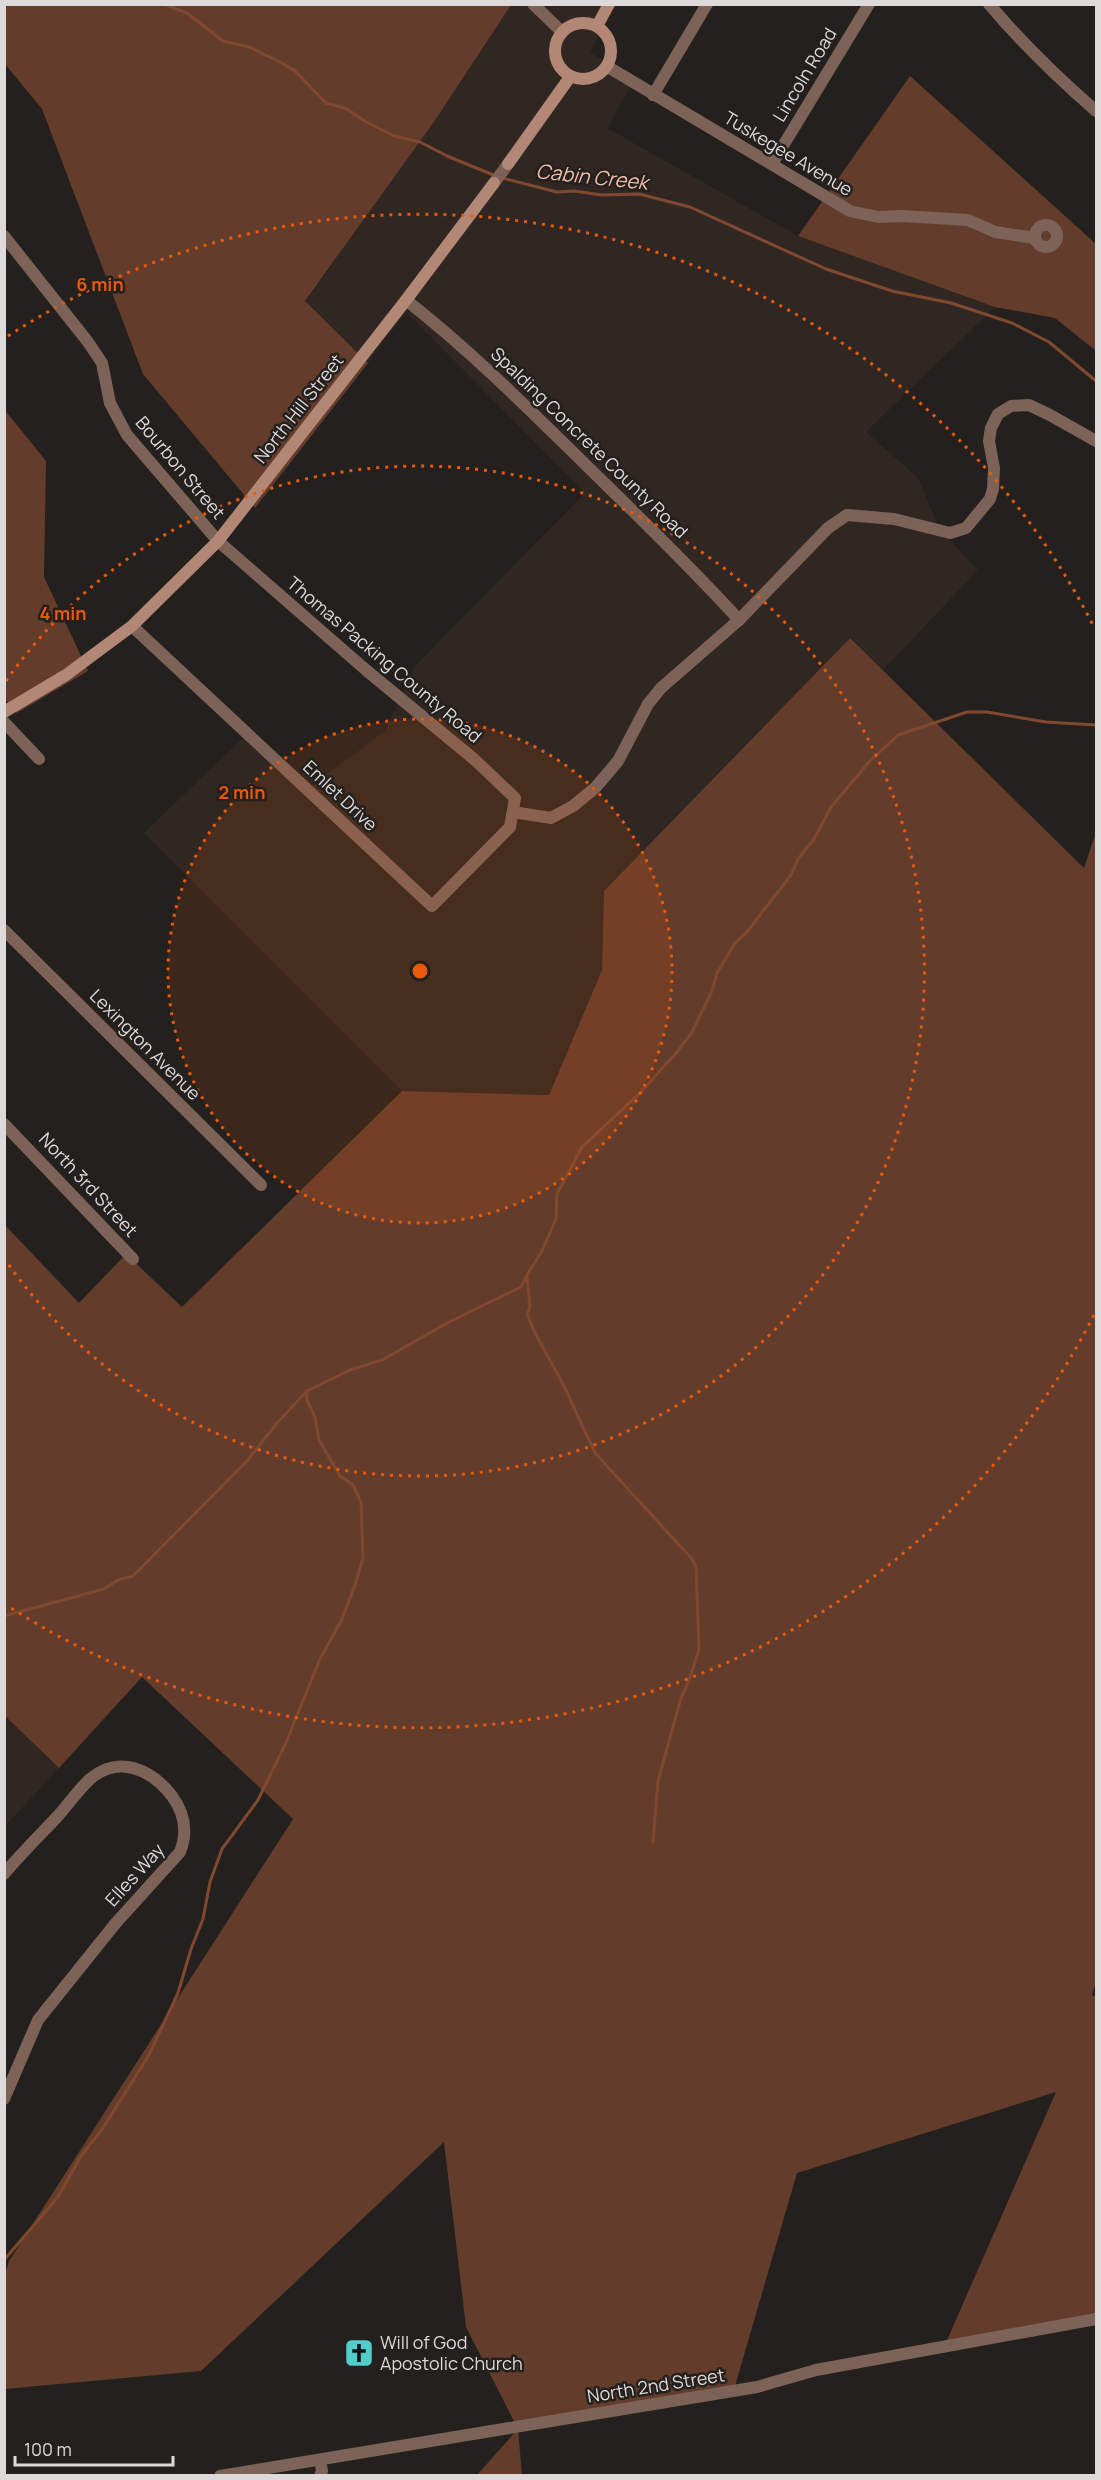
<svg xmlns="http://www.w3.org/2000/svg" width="1101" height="2480" font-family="Manrope,sans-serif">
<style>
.built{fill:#312722}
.green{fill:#633c2c}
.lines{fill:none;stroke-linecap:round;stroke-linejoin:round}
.stream{stroke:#814830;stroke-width:3}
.street{stroke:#7d6258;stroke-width:12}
.secondary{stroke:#b28776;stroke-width:12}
.ring{fill:none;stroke:#e8590c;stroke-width:3;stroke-dasharray:3 6}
.labels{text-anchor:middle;stroke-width:5;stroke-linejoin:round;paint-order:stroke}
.street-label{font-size:18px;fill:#dddad9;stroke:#24201e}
.poi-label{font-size:18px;fill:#dddad9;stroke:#24201e;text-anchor:start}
.water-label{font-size:20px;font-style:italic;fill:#f4bda8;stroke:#24201e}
.centre{fill:#e8590c;stroke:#24201e;stroke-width:3}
.ring-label{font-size:18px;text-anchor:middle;font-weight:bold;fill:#e8590c;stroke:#24201e;stroke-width:5;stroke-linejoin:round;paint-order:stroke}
</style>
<rect width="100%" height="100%" fill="#24201e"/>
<!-- built -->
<g class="built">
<path d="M 511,5 L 617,5 L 590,52 L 634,81 L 607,128 L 798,236 L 995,307 L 866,432 L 918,478 L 940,530 L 978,570 L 882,671 L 850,638 L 604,891 L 602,970 L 549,1095 L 402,1091 L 144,833 L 251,730 L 312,785 L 385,731 L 415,666 L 585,493 L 406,312 L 368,363 L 305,302 L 434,122 Z"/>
<path d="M 4,1716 L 59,1768 L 5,1826 L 4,1826 Z"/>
</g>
<!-- green -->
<g class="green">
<path d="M 4,5 L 511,5 L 434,122 L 305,301 L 368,363 L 255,508 L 143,374 L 42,109 L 5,64 Z"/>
<path d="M 910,76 L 1096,244 L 1096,351 L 1055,318 L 995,307 L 798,236 Z"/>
<path d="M 4,409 L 46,461 L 44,577 L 88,671 L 17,713 L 4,698 Z"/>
<path d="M 850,638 L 1084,868 L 1096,832 L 1096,1982 L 1092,1995 L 1096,1997 L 1096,2319 L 944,2347 L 1056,2092 L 797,2173 L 735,2386 L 518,2429 L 522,2475 L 477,2475 L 518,2429 L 466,2327 L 444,2142 L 201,2371 L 5,2389 L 4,2278 L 9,2261 L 293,1819 L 142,1677 L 59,1768 L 5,1716 L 4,1224 L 79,1303 L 126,1254 L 182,1307 L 402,1091 L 549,1095 L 602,970 L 604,891 Z"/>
</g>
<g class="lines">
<!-- stream -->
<g class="stream">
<path d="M 164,4 L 187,13 L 223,41 L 249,47 L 280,62 L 295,71 L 326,103 L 347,109 L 366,122 L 394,136 L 420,142 L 447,156 L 496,176"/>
<path d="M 502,178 L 557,192 L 574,191 L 602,195 L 639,194 L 690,207 L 826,269 L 892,291 L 951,303 L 1012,323 L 1049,342 L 1096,381"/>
<path d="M 527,1276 L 530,1307 L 527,1314 L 536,1335 L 563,1384 L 595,1453 L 692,1559 L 696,1567 L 699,1649 L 689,1681 L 681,1698 L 658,1781 L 653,1842"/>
<path d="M 4,1616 L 104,1589 L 118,1580 L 133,1576 L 247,1461 L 277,1423 L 307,1391 L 350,1370 L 382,1360 L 449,1322 L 521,1287 L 527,1275 L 542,1251 L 556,1219 L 557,1194 L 582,1147 L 640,1093 L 677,1052 L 692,1032 L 712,991 L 717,973 L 735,943 L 747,932 L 791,875 L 798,859 L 814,839 L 831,807 L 869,762 L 898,735 L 967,712 L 987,712 L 1046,722 L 1096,725"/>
<path d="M 4,2260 L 58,2197 L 81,2156 L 103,2128 L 149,2055 L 178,1993 L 191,1949 L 203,1919 L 210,1882 L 222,1849 L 258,1800 L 285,1745 L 320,1659 L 342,1619 L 355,1585 L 363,1558 L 361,1502 L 353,1485 L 340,1476 L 319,1440 L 315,1417 L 307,1401 L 306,1391"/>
</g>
<!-- street -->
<g class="street">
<path d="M 533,4 L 562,32"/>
<path d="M 989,4 C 1022,43 1058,78 1096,111"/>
<path d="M 608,67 L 850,211 L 878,217 L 902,216 L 968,220 L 995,232 L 1035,238"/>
<path d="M 653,95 L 707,4"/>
<path d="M 772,164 L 869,4"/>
<path d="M 494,183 L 508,164"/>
<circle cx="1046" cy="236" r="11"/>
<path d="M 4,236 L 88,342 L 102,363 L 110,403 L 127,435 L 218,541 L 366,670 L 475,760 L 515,798 L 510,827 L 432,906 L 132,626"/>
<path d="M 406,300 C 471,351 529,409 588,467 C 639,517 691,567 739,620"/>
<path d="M 4,722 L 39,759"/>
<path d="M 513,812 L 551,818 L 573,806 L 595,788 L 618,761 L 648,704 L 661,688 L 739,620 L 828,528 L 847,515 L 894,519 L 950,533 L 966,528 L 990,499 L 993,489 L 994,468 L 989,441 L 991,428 L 998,414 L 1011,406 L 1029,405 L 1050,415 L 1096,441"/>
<path d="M 4,930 L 261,1185"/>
<path d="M 4,1124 L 133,1259"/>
<path d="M 4,1874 C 21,1854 39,1836 57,1817 C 68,1805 78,1790 90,1779 C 119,1754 152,1770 172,1796 C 185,1814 188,1832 180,1852 L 115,1924 L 38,2020 L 4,2099"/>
<path d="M 220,2476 L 757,2387 L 816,2370 L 1096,2319"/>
<path d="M 320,2476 L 322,2471 L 320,2460"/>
</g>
<!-- secondary -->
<g class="secondary">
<circle cx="583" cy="51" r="28"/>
<path d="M 597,26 L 609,4"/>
<path d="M 508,164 L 570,77"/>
<path d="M 4,712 L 66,675 L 132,626 L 218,541 L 406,300 L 494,183"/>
</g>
</g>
<!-- distance rings -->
<circle cx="420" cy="971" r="252" fill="#e8590c" fill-opacity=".12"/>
<g class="ring">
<circle cx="420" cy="971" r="252"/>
<path d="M6 681A505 505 0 1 1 6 1261"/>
<path d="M1094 1315A757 757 0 0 1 8 1606M8 336A757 757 0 0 1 1094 627"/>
</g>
<!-- icons -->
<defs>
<g id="church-square" transform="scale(1.5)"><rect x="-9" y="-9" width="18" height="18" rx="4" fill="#53cdca" stroke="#24201e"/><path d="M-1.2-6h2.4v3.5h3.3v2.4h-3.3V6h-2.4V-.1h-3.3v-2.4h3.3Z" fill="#111"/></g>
</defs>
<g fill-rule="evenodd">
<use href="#church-square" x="359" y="2353"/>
</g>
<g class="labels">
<!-- street labels -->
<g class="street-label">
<text transform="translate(805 75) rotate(-59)" y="6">Lincoln Road</text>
<text transform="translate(788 154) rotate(31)" y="6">Tuskegee Avenue</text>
<text transform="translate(299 409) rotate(-52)" y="6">North Hill Street</text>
<text transform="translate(589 443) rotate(44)" y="6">Spalding Concrete County Road</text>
<text transform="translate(180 468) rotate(50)" y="6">Bourbon Street</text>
<text transform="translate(384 660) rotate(40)" y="6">Thomas Packing County Road</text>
<text transform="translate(340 796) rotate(43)" y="6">Emlet Drive</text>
<text transform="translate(145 1045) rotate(45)" y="6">Lexington Avenue</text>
<text transform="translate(88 1185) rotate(47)" y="6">North 3rd Street</text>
<text transform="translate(135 1875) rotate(-48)" y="6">Elles Way</text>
<text transform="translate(656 2386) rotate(-9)" y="6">North 2nd Street</text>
</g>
<!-- poi labels -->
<g class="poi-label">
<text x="380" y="2349">Will of God<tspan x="380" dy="21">Apostolic Church</tspan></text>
</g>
<!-- water labels -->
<g class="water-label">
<text transform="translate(592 177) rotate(6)" y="7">Cabin Creek</text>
</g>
</g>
<circle cx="420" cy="971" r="9" class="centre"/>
<g class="ring-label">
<text x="100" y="291">6 min</text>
<text x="63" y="620">4 min</text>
<text x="242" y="799">2 min</text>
</g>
<!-- border -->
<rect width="1101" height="2480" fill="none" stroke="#dddad9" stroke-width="12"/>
<!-- scale -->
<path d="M15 2456v9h158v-9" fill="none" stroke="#dddad9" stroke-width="3"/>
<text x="24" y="2456" font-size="18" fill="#dddad9" stroke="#24201e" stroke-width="4.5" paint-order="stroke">100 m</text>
</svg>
